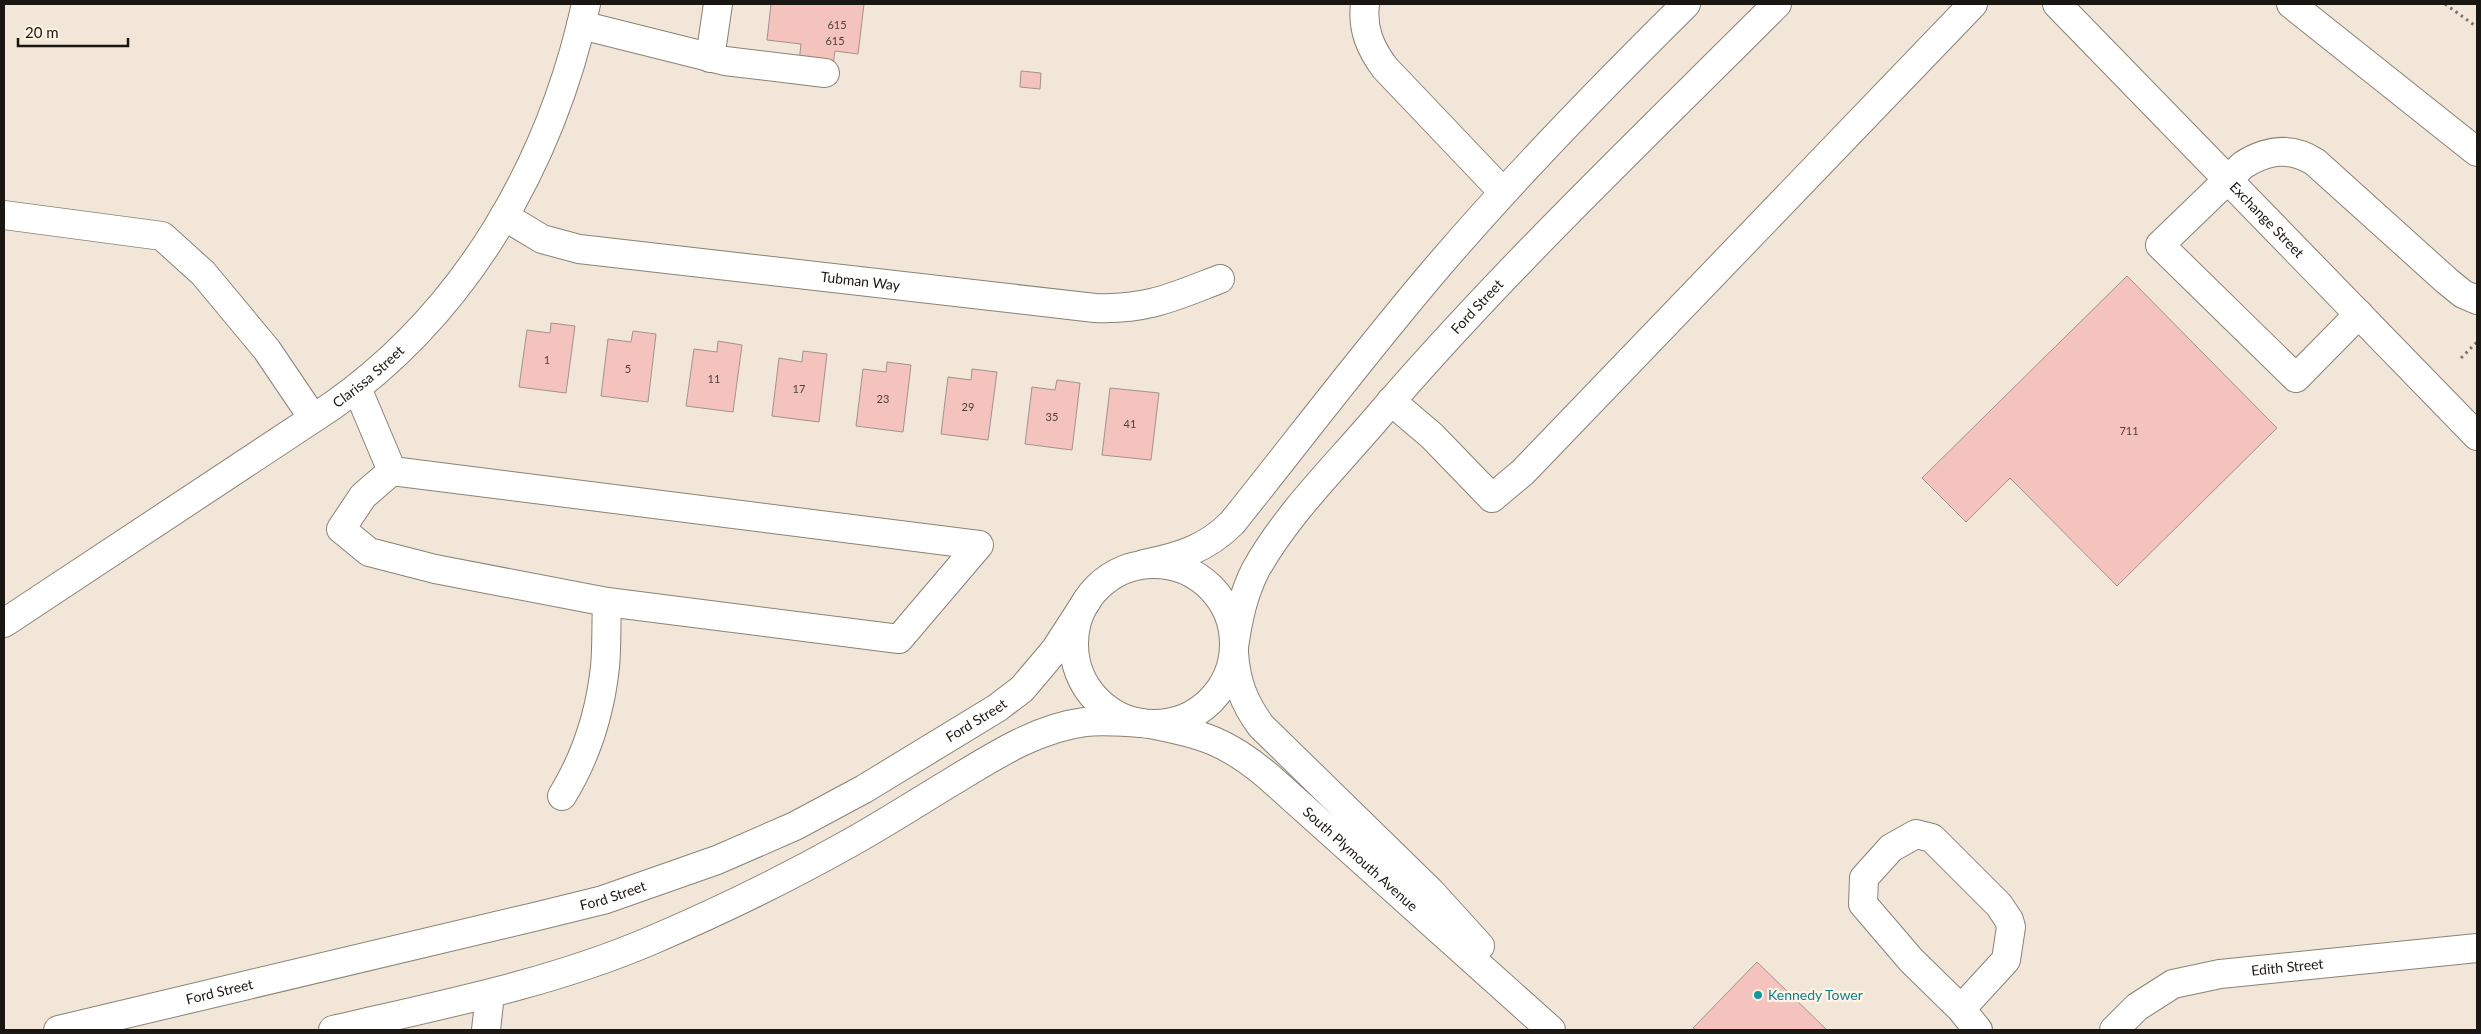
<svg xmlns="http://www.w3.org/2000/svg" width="2481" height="1034" font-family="Lato,sans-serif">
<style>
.building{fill:#f4c3bd;stroke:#a4918f}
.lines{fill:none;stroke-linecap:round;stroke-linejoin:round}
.minor-casing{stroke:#8b8274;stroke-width:30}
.major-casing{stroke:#8b8274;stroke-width:30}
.path{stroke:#7c756c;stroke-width:3;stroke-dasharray:2.5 4;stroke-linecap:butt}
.minor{stroke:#fff;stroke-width:28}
.major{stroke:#fff;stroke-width:28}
.culture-dot{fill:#0f9aa8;stroke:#fff4e5;stroke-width:2}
.labels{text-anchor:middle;stroke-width:4.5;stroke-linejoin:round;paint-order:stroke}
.number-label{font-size:11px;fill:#50413c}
.street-label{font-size:14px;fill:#1a1611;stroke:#fff4e5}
.culture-label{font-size:14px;fill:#0d838f;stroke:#fff4e5;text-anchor:start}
</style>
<rect width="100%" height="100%" fill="#f1e6d8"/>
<!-- building -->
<g class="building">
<path d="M 771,4 L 864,4 L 858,54 L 835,51 L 833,66 L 799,62 L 801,44 L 767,40 Z"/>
<path d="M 1021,71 L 1041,73 L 1040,89 L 1020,87 Z"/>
<path d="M 2127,276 L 2277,428 L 2117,586 L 2010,478 L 1966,522 L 1922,478 Z"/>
<path d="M 551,323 L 575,326 L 566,393 L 519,387 L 527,330 L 550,333 Z"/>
<path d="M 633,331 L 656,334 L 648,402 L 601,396 L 608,339 L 631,342 Z"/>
<path d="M 718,341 L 742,345 L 733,412 L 686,406 L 694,349 L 717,352 Z"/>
<path d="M 803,351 L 827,354 L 819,422 L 772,416 L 779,358 L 802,362 Z"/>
<path d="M 887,362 L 911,365 L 903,432 L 856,426 L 863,369 L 886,372 Z"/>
<path d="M 972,369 L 997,372 L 988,440 L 941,434 L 948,377 L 971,380 Z"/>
<path d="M 1057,380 L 1080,383 L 1072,450 L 1025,444 L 1032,387 L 1055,390 Z"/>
<path d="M 1110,388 L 1159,393 L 1151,460 L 1102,455 Z"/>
<path d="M 1757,962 L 1827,1030 L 1696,1030 L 1693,1028 Z"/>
</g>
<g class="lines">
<!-- minor casing -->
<g class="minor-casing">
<g id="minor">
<path d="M 1365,4 C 1362,29 1370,48 1385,68 L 1503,192"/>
<path id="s1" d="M 2057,4 L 2477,436"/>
<path d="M 2291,4 L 2477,152"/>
<path d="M 581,25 L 725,61 L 825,73"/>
<path d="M 710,58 L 718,4"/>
<path d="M 4,215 L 162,236 L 203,273 L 267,350 L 313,418"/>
<path id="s2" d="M 504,216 L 542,239 L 579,249 L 1095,308 C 1147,310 1173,297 1220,279"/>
<path d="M 2359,314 L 2296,378 L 2160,245 L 2243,165 C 2267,150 2290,146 2315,162 L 2447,281 L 2463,294 L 2477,300"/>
<path d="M 357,388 L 392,471 L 363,496 L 341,529 L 369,552 L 435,569 L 607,602 C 606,623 607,646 605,667 C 600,713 586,757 562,796"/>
<path d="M 1391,401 L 1432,436 L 1492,498 L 1523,472 L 1973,4"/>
<path d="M 392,471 L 979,545 L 899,639 L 607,602"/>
<path id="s3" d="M 4,623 L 332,406 C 467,311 551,163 586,4"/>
<path d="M 1961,1009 L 2006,960 L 2011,927 L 2009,920 L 1999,905 L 1932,838 L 1916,834 L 1891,848 L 1864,878 L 1863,904 L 1911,960 L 1961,1009 L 1978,1030"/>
<path d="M 486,1030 L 490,994"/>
<path id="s4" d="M 2114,1030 L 2137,1007 L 2173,984 L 2220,974 L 2477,948"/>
</g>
</g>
<!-- major casing -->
<g class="major-casing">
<g id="major">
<path d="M 1144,564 C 1179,557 1206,549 1232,523 C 1301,437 1368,348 1440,264 C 1518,173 1601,88 1686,4"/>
<circle cx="1154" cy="644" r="80"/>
<path id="s5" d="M 1234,647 C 1238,620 1243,594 1256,569 C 1287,514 1335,467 1376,419 C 1501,273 1641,140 1777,4"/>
<path d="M 1234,653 C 1236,682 1244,703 1261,726 L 1431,892 L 1480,946"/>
<path id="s6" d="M 1150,724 C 1203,734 1228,742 1269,777 L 1551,1030"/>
<path id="s7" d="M 58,1030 L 534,917 L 603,900 L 717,860 L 795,826 L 864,789 L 997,708 L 1022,689 L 1055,650 L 1088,599"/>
<path d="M 333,1030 C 440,1005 549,984 650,941 C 718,912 784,880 848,844 C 884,824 918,802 953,781 C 994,756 1037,728 1085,722 C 1104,720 1123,722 1142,723"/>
</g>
</g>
<!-- path -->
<g class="path">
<path d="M 2445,4 L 2477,27"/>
<path d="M 2461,358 L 2477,342"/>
</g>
<!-- minor -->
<use href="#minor" class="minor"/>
<!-- major -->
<use href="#major" class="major"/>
</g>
<!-- markers -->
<circle class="culture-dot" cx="1758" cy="995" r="5"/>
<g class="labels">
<!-- number labels -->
<g class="number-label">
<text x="837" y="29">615</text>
<text x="835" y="45">615</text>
<text x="547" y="364">1</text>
<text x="628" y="373">5</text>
<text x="714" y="383">11</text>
<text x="799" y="393">17</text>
<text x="883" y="403">23</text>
<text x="968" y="411">29</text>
<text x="1052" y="421">35</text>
<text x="1130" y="428">41</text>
<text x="2129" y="435">711</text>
</g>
<!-- street labels -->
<g class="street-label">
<text dy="5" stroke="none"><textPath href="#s1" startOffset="301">Exchange Street</textPath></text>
<text dy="5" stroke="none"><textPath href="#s2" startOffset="366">Tubman Way</textPath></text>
<text dy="5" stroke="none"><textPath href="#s5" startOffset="425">Ford Street</textPath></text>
<text dy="5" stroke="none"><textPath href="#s3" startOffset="440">Clarissa Street</textPath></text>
<text dy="5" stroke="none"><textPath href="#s7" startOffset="976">Ford Street</textPath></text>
<text dy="5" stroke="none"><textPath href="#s6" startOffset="255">South Plymouth Avenue</textPath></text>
<text dy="5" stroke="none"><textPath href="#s7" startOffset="571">Ford Street</textPath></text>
<text dy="5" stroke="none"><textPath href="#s4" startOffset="191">Edith Street</textPath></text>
<text dy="5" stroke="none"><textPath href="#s7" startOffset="166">Ford Street</textPath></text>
</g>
<!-- culture labels -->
<g class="culture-label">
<text x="1768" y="1000">Kennedy Tower</text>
</g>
</g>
<!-- border -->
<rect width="2481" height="1034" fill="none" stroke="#1a1611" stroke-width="10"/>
<!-- scale -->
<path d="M18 38v8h110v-8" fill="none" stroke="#1a1611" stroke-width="2.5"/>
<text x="25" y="38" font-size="15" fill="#1a1611" stroke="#fff4e5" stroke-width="4" paint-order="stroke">20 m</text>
</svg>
